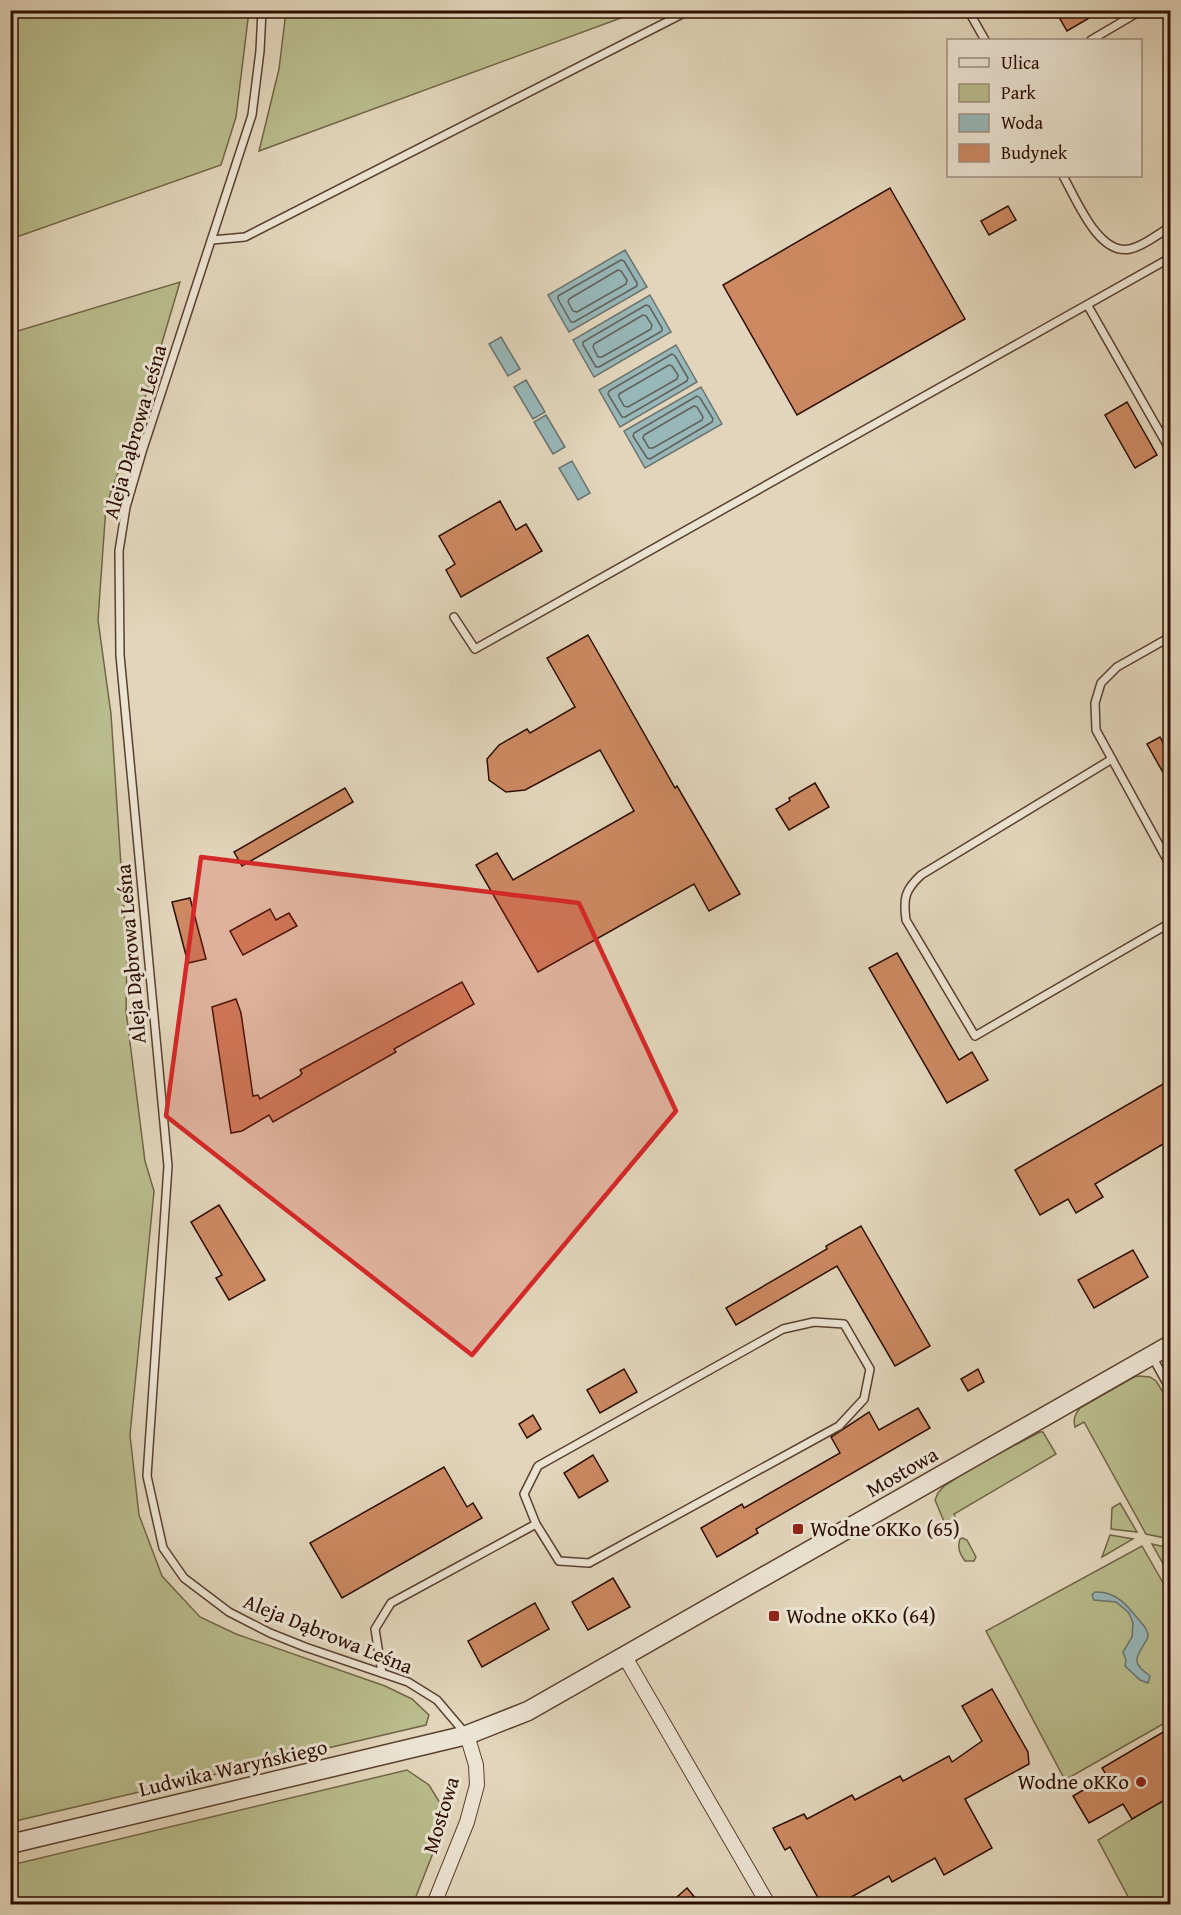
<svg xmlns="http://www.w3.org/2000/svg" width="1181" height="1915" font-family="'Gentium Book Plus',serif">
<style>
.green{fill:#b9bc8c;stroke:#726546;stroke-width:1.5}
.water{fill:#97b7b8;stroke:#6c736e;stroke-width:1.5}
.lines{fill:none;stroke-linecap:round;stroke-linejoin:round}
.shore{stroke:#62625c;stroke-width:1.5}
.building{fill:#cc8962;stroke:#2c0e00;stroke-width:1.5}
.service-casing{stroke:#5a402f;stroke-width:10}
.minor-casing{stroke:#5a402f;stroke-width:16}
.tertiary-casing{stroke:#5a402f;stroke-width:21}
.service{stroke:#ece4d3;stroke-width:7}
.minor{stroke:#ece4d3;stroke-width:14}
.tertiary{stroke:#ece4d3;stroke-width:18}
.marked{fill:#d62828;fill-opacity:0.2;stroke:#d62828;stroke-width:4.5;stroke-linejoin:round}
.poi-dot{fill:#8f2418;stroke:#ece4d3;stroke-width:2}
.labels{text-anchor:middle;stroke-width:6;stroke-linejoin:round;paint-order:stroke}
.street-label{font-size:21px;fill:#2c0e00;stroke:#ece4d3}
.poi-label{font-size:21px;fill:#2c0e00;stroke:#ece4d3;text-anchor:start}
</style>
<rect width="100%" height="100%" fill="#e2d5bb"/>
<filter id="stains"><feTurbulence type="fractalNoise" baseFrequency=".00333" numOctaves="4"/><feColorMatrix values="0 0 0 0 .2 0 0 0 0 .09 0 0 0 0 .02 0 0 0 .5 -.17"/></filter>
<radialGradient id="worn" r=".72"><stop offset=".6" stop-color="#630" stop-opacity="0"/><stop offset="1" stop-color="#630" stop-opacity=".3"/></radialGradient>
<!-- green -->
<g class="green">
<path d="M 10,11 L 249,11 L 236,117 L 221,165 L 11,239 Z"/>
<path d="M 286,11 L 286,10 L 640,11 L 259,151 L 279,69 Z"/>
<path d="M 180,282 L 150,383 L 106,506 L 98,620 L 111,714 L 127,957 L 126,1011 L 145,1161 L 154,1191 L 130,1435 L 139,1515 L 162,1576 L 200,1617 L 236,1634 L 385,1686 L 412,1699 L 429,1715 L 426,1725 L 11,1822 L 11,333 Z"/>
<path d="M 1139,1376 L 1150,1377 L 1156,1381 L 1170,1403 L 1170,1539 L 1146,1534 L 1084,1422 L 1075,1427 C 1073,1419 1075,1414 1080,1408 L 1134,1377 Z"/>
<path d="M 1040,1432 L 1043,1432 L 1056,1454 L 954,1514 L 958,1524 L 954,1529 L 946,1526 L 935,1500 L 938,1493 L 944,1486 L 973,1467 Z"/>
<path d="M 1120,1503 L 1137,1532 L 1111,1529 L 1112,1508 Z"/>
<path d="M 1110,1535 L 1133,1539 L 1102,1557 Z"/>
<path d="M 962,1538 L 967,1540 L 976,1557 L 974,1561 L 965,1561 C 960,1554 957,1548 960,1539 Z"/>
<path d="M 1152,1544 L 1170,1548 L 1170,1576 Z"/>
<path d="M 1142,1546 L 1170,1595 L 1170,1720 L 1065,1780 L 986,1631 Z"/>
<path d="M 407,1770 L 429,1785 L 440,1803 L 444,1825 L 413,1904 L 11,1904 L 11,1865 Z"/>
<path d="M 1168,1797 L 1170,1801 L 1170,1904 L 1132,1904 L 1098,1840 Z"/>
</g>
<!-- water -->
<g class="water">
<path d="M 625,250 L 647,287 L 569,332 L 548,295 Z"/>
<path d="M 650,295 L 671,332 L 594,377 L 573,340 Z"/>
<path d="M 501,337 L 520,369 L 508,376 L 489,344 Z"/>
<path d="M 676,345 L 697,382 L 620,427 L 599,390 Z"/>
<path d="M 526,380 L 545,412 L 533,419 L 514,387 Z"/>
<path d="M 701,387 L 722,424 L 645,468 L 624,431 Z"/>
<path d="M 546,415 L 565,447 L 553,454 L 534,422 Z"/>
<path d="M 572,461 L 590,493 L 578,500 L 559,468 Z"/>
<path d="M 1095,1592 C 1116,1591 1127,1605 1139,1620 C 1144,1626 1148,1629 1148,1637 C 1139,1656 1127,1660 1150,1676 L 1148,1683 L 1140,1680 L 1125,1666 L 1126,1660 L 1123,1652 L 1132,1637 L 1133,1623 L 1129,1613 L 1116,1602 L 1094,1600 L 1092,1595 Z"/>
</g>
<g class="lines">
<!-- shore -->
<g class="shore">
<path d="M 621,260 L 624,261 L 637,283 L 637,286 L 574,322 L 571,322 L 558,299 L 558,296 Z"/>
<path d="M 618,270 L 621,271 L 627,280 L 626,284 L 577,312 L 573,311 L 568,302 L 569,299 Z"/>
<path d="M 646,305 L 649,306 L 662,328 L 662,331 L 599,367 L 596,367 L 583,345 L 583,342 Z"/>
<path d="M 643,315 L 646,316 L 652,325 L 651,329 L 602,357 L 598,357 L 593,347 L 594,344 Z"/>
<path d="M 672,354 L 675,356 L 688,378 L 687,381 L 625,417 L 622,417 L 608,394 L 609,391 Z"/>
<path d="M 669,365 L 672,366 L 678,375 L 677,379 L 628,407 L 624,406 L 619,397 L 619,394 Z"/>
<path d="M 697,396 L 700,398 L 713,419 L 712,422 L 650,459 L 647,458 L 633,436 L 634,433 Z"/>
<path d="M 694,406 L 697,407 L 703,417 L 702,420 L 653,448 L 649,448 L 643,438 L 644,435 Z"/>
</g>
</g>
<!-- building -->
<g class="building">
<path d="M 1071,10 L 1103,10 L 1067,31 L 1059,17 Z"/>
<path d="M 890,188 L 965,319 L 797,415 L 723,285 Z"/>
<path d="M 1008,206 L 1016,220 L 989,235 L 981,221 Z"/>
<path d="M 1127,402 L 1157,455 L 1135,468 L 1105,415 Z"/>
<path d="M 500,501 L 516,530 L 526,524 L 542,551 L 461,597 L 446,570 L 455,564 L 439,536 Z"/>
<path d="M 588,635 L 675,788 L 677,786 L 740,894 L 709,911 L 694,884 L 538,972 L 476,865 L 497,853 L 513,880 L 634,811 L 600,750 L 525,790 L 506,792 L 489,780 L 487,759 L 499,745 L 527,729 L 530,733 L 575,707 L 547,658 Z"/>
<path d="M 1160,737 L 1170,756 L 1170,785 L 1147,744 Z"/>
<path d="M 815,783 L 829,807 L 789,830 L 776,809 L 790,801 L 789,798 Z"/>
<path d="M 345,788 L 353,802 L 242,866 L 234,852 Z"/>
<path d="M 190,898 L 206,959 L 188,963 L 172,902 Z"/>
<path d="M 270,909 L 276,920 L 289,913 L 297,926 L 243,955 L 230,931 Z"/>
<path d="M 897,953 L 959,1060 L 972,1052 L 988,1080 L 947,1103 L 869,968 Z"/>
<path d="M 462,982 L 474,1004 L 394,1049 L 396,1052 L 273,1122 L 269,1115 L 242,1131 L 231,1133 L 212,1007 L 236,999 L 241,1013 L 253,1096 L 258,1095 L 260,1099 L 300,1076 L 302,1073 L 300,1070 Z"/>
<path d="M 1170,1080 L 1170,1140 L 1095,1184 L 1103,1197 L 1076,1213 L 1068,1199 L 1040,1215 L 1015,1170 Z"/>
<path d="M 219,1205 L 265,1280 L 229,1300 L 216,1278 L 222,1275 L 191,1222 Z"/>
<path d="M 861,1226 L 930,1346 L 895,1366 L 837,1266 L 736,1325 L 726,1308 L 827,1249 L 826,1246 Z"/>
<path d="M 1133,1250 L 1148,1277 L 1094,1308 L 1078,1280 Z"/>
<path d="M 624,1369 L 637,1392 L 600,1413 L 587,1390 Z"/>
<path d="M 978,1369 L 984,1382 L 968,1391 L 961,1379 Z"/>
<path d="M 918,1408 L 930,1428 L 756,1529 L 758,1533 L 717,1557 L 701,1528 L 742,1504 L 744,1508 L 840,1453 L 831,1437 L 869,1412 L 879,1430 Z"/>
<path d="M 533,1415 L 541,1429 L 527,1438 L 519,1424 Z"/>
<path d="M 593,1455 L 608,1481 L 579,1498 L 564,1473 Z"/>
<path d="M 444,1467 L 467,1507 L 473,1503 L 482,1518 L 342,1598 L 310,1543 Z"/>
<path d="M 613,1578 L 630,1607 L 588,1630 L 572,1602 Z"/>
<path d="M 535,1603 L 549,1629 L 482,1667 L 468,1641 Z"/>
<path d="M 992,1689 L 1028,1752 L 1029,1764 L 965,1799 L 992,1848 L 944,1875 L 935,1858 L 892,1882 L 889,1876 L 837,1905 L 822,1905 L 790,1847 L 785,1850 L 773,1828 L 804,1814 L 807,1819 L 852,1795 L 855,1800 L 900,1776 L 903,1781 L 949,1756 L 952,1762 L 982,1741 L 962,1706 Z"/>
<path d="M 1170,1728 L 1170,1797 L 1132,1819 L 1123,1804 L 1089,1823 L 1073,1796 L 1107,1776 L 1102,1768 Z"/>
<path d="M 687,1888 L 701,1905 L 668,1905 Z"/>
</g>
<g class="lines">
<!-- service casing -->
<g class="service-casing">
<g id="service">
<path d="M 262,10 L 260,51 L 252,115 L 142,452 L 126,507 L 119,551 L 120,655 L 168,1166 L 147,1476 L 163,1548 L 184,1578 L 229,1612 L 270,1633 L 305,1647 L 408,1682 L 437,1700 L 465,1733"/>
<path d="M 968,10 L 985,40"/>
<path d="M 1091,40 L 1142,10"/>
<path d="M 1063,176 C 1076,198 1098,256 1130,249 C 1144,246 1158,234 1170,227"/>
<path d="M 212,240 L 245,237 L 690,10"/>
<path d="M 1088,306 L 1170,450"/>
<path d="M 454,617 L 475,649 L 1170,258"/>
<path d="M 1170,637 L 1117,667 L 1101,683 L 1095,703 L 1096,730 L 1170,865"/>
<path d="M 1112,759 L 921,875 C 905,890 903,898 906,920 L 975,1036 L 1170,923"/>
<path d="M 1153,1358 L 1170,1389"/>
<path d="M 382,1673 L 375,1629 L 391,1603 L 536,1524 L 559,1561 L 589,1563 L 839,1426 L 864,1399 L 870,1369 L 844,1324 L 814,1322 L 783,1329 L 538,1466 L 524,1494 L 536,1524"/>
</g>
</g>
<!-- minor casing -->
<g class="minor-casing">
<g id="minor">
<path d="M 625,1657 L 768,1904"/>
<path d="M 434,1904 L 467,1822 L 477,1785 L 476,1765 L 467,1735"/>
</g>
</g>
<!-- tertiary casing -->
<g class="tertiary-casing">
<path id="tertiary" d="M 10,1844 L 467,1735 L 528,1711 L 1170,1345"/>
</g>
<!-- service -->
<use href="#service" class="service"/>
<!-- minor -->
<use href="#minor" class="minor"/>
<!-- tertiary -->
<use href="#tertiary" class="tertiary"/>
</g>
<!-- marked area -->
<path class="marked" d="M 201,857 L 579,903 L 676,1111 L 472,1355 L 166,1116 Z"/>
<!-- markers -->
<g class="poi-dot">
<rect x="792" y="1523" width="12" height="12" rx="3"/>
<rect x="768" y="1610" width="12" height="12" rx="3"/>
<circle cx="1141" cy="1782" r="6"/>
</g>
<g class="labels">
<!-- street labels -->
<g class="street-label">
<text transform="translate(135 432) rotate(-74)" y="7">Aleja Dąbrowa Leśna</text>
<text transform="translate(131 954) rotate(-95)" y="7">Aleja Dąbrowa Leśna</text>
<text transform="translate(902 1472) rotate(-30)" y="7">Mostowa</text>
<text transform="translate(328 1634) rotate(22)" y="7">Aleja Dąbrowa Leśna</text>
<text transform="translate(233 1768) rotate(-13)" y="7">Ludwika Waryńskiego</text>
<text transform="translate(441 1815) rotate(-73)" y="7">Mostowa</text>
</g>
<!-- poi labels -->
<g class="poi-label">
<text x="810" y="1536">Wodne oKKo (65)</text>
<text x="786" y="1623">Wodne oKKo (64)</text>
<text x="1129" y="1789" text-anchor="end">Wodne oKKo</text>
</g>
</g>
<!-- margin -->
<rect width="1181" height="1915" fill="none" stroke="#e2d5bb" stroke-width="36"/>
<rect x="12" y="12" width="1157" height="1891" fill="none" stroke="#2c0e00" stroke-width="3"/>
<rect x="18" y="18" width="1145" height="1879" fill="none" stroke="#2c0e00" stroke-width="1.5"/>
<!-- legend -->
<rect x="947" y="39" width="195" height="138" fill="#ece4d3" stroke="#9f8e7f" stroke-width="1.5"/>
<rect x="959" y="58" width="30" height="9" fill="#ece4d3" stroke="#9f8e7f" stroke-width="1.5"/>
<text x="1001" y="69" font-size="18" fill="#2c0e00">Ulica</text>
<rect x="959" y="84" width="30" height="18" fill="#b9bc8c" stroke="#9f8e7f" stroke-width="1.5"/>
<text x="1001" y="99" font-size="18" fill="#2c0e00">Park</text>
<rect x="959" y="114" width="30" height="18" fill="#97b7b8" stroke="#9f8e7f" stroke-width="1.5"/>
<text x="1001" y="129" font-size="18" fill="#2c0e00">Woda</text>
<rect x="959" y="144" width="30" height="18" fill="#cc8962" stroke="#9f8e7f" stroke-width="1.5"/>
<text x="1001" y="159" font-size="18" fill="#2c0e00">Budynek</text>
<rect width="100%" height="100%" filter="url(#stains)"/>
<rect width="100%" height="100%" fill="url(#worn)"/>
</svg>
